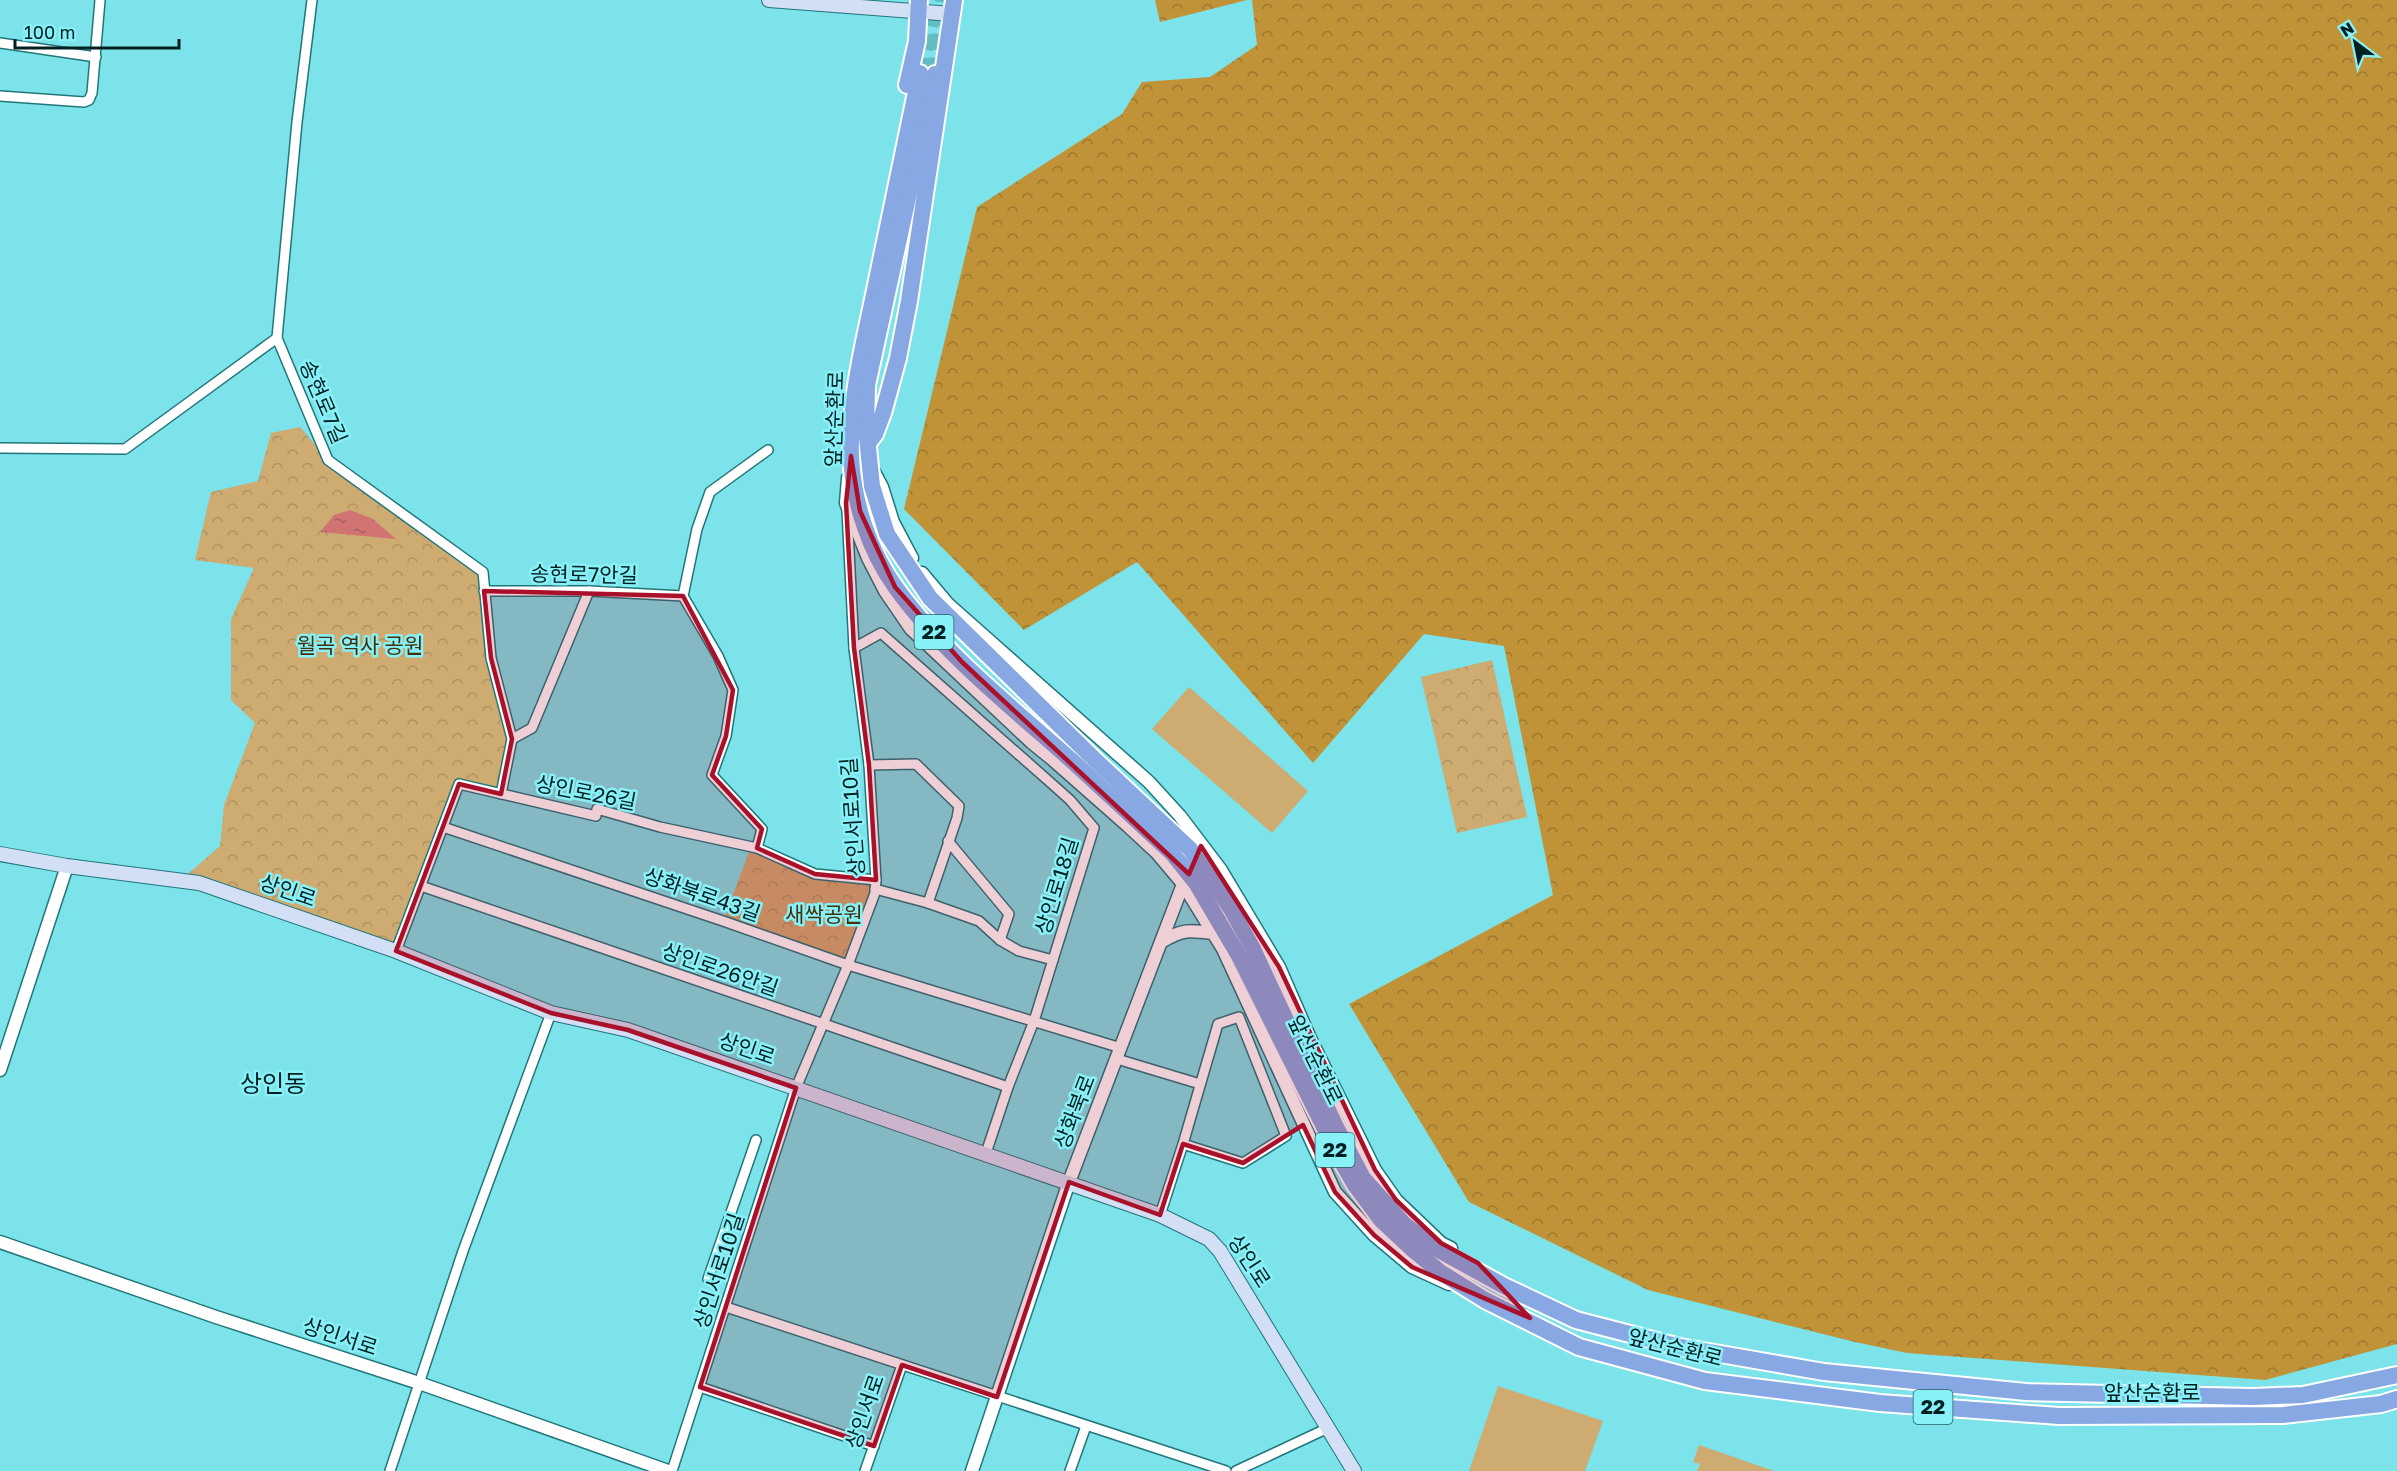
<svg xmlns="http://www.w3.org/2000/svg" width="2397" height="1471" font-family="'Golos Text','Noto Sans KR',sans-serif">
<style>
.green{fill:#cdab71}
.forest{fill:url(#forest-crowns)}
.park{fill:url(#park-crowns)}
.water{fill:url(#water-ripples)}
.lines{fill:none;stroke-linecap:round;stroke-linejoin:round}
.trunk-tunnel{stroke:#62bcc1;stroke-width:16;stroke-dasharray:16 8;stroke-linecap:butt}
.minor-casing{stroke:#21767b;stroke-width:12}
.tertiary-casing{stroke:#21767b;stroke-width:15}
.secondary-casing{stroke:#21767b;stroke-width:16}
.trunk-casing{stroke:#fff;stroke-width:20}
.minor{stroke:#fff;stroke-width:9}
.tertiary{stroke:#fff;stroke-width:12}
.secondary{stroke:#d2dff4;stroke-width:14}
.trunk{stroke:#87a8e2;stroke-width:16}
.trunk-bridge-casing{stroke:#fff;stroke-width:20;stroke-linecap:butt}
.trunk-bridge{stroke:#87a8e2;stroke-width:16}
.marked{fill:#a9112b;fill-opacity:0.2;stroke:#a9112b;stroke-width:4.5;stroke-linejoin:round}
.labels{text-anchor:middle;stroke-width:5;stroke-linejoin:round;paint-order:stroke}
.shield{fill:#88f0f7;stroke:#295e62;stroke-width:1.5}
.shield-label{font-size:20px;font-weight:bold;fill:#002022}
.street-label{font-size:21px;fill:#002022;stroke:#88f0f7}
.park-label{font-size:21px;fill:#443009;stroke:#88f0f7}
.quarter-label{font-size:24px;fill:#002022;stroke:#88f0f7}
</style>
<defs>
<pattern id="forest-crowns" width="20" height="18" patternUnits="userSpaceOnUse" patternTransform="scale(1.5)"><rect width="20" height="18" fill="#c19338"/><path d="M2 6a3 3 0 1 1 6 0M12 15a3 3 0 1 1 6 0" fill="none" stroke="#9a782f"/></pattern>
<pattern id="park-crowns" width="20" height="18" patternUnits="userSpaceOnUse" patternTransform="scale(1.5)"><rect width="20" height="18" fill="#cdab71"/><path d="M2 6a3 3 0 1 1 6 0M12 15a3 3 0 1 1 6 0" fill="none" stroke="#ae9362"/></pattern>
<pattern id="water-ripples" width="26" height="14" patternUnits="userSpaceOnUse" patternTransform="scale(1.5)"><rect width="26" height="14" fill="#d27373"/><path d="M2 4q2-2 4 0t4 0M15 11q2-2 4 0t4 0" fill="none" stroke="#a85e5e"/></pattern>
</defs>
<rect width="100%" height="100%" fill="#7be3e9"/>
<!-- green -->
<g class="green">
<path d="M 1189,687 L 1308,791 L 1272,833 L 1152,729 Z"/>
<path d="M 1498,1386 L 1603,1421 L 1585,1471 L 1469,1471 Z"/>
<path d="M 1699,1445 L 1774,1471 L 1697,1471 L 1700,1464 L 1693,1462 Z"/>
</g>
<!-- forest -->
<g class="forest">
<path d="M 1155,0 L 1247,0 L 1160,22 Z"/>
<path d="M 1252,0 L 2397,0 L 2397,1344 L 2265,1380 L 1907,1353 L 1855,1342 L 1648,1290 L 1469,1202 L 1349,1004 L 1553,895 L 1504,646 L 1424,634 L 1313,763 L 1137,562 L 1024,630 L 904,509 L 977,207 L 1122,114 L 1142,82 L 1210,77 L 1257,45 Z"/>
</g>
<!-- park -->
<g class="park">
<path d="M 300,427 L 328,460 L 483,572 L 491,658 L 512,739 L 501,794 L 460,784 L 396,951 L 188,874 L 220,846 L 224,805 L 255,723 L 231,700 L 231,619 L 254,568 L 195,560 L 211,492 L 258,481 L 271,433 Z"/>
<path d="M 1492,660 L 1527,817 L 1457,833 L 1421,677 Z"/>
<path d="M 751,847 L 815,874 L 876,880 L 848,965 L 723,921 Z"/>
</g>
<!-- water -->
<path class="water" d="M 350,510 L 373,519 L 396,539 L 320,532 L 334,515 Z"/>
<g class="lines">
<!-- trunk-tunnel -->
<g class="trunk-tunnel">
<path d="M 920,73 L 932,16"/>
<path d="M 935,74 L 943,0"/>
</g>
<!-- minor casing -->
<g class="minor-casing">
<g id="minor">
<path d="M 312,0 L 297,122 L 277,338 L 328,460 L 483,572 L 491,658 L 512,739 L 501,794"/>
<path d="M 0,43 L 96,57"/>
<path d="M 0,96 L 84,102 L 89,100 L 92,93 L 100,0"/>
<path d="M 0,448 L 125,449 L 277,338"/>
<path d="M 484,591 L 589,591 L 683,596"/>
<path d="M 854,648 L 881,633 L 1051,783 L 1070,800 L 1094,828 L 1034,1021 L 1008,1087 L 986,1153"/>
<path d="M 512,739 L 532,728 L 589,591"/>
<path d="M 869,765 L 916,764 L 959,806 L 957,818 L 928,903"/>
<path d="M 443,827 L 723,921 L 848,965 L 1121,1048"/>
<path d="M 948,841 L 1009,914 L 1000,940"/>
<path d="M 757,848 L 762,829 L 712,775 L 726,736 L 733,690 L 718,656 L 683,596 L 697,529 L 710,492 L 768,450"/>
<path d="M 421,886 L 1008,1087"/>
<path d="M 875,889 L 928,903 L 979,921 L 1000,940 L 1019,951 L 1053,960"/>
<path d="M 396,951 L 459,784 L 596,816 L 597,809 L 660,827 L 757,848 L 815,874 L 876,880"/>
<path d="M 1117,1059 L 1200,1084"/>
<path d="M 1160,1215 L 1183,1144 L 1243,1163 L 1286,1136 L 1239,1017 L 1218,1024 L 1183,1144"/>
<path d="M 708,1279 L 756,1140"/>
<path d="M 726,1307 L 1226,1471"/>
<path d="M 700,1387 L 874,1446"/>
<path d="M 390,1471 L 463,1251 L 551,1013"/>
<path d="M 672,1471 L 796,1088 L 848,965 L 875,893 L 876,880 L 869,765 L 854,648 L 847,511"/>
<path d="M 865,1471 L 902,1365"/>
<path d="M 1070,1471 L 1086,1426"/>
<path d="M 1236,1471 L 1328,1428"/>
</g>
</g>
<!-- tertiary casing -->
<g class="tertiary-casing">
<g id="tertiary">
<path d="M 873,470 L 882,487 L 893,522 L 912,558"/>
<path d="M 848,478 L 846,503 L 868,558 L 885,591 L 911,629 L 1031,742 L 1052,759 L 1128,826 L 1156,852 L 1183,884 L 1223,949 L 1335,1192 L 1374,1235 L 1412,1267 L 1449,1284"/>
<path d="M 922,573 L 948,604 L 1149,782 L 1180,816 L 1221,870 L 1279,967 L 1309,1036 L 1375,1170 L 1396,1200 L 1441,1243 L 1451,1248"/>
<path d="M 1161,942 C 1183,929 1189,930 1213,933"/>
<path d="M 0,1070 L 67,866"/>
<path d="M 0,1242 L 216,1317 L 419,1383 L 668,1471"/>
<path d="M 972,1471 L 1069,1182 L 1185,879"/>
</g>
</g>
<!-- secondary casing -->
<g class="secondary-casing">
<g id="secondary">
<path d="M 769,0 L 952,14"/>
<path d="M 0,854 L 67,866 L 199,883 L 396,951 L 551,1013 L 628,1030 L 1160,1215 L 1209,1239 L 1220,1251 L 1354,1471"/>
</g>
</g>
<!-- trunk casing -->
<g class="trunk-casing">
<g id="trunk">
<path d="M 920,73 C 905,145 890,218 875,290 C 864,343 849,402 851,456 C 853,501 869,551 896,588 C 945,656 1018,712 1080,768"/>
<path d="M 935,74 L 867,385 L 866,428 L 872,486 L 887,534 L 930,598 L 1093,758"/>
<path d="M 907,85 L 917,41 L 919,0"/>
<path d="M 868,443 L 875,434 L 883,413 L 898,358 L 909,301 L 954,0"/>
<path d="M 1252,947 L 1335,1125 L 1363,1178 L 1404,1224 L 1435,1248 L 1504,1286 L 1576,1320 L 1680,1347 L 1824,1372 L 2026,1392 L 2253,1397 L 2303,1395 L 2397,1375"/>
<path d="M 1239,956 L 1339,1157 L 1355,1185 L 1381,1220 L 1411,1248 L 1440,1272 L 1485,1300 L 1579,1347 L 1705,1381 L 1880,1403 L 2059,1416 L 2283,1415 L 2381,1404 L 2397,1399"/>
</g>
</g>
<!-- minor -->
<use href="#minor" class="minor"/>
<!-- tertiary -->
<use href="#tertiary" class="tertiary"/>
<!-- secondary -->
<use href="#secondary" class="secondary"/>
<!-- trunk -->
<use href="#trunk" class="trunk"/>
<!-- trunk-bridge casing -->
<g class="trunk-bridge-casing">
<g id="trunk-bridge">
<path d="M 1093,758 L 1190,849 L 1231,909 L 1252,947"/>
<path d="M 1080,768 L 1172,853 L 1196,883 L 1239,956"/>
</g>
</g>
<!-- trunk-bridge -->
<use href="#trunk-bridge" class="trunk-bridge"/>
</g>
<!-- marked area -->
<path class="marked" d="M 851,456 L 860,511 L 895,587 L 962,662 L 1189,874 L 1201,846 L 1279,967 L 1375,1170 L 1396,1200 L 1441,1243 L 1478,1263 L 1530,1318 L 1412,1267 L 1374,1235 L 1335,1192 L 1303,1125 L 1243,1163 L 1183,1144 L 1160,1215 L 1069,1182 L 997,1397 L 902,1365 L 874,1446 L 700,1387 L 796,1088 L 628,1030 L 551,1013 L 396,951 L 459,784 L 501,794 L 512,739 L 491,658 L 484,591 L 683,596 L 733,690 L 726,736 L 712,775 L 762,829 L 757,848 L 815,874 L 876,880 L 869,765 L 854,648 L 846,503 Z"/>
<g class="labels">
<!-- shield labels -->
<g class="shield">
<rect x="914.5" y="615" width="39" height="34" rx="4.5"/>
<rect x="1315.5" y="1133" width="39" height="34" rx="4.5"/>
<rect x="1913.5" y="1390" width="39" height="34" rx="4.5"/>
</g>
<g class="shield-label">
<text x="934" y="639">22</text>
<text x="1335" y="1157">22</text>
<text x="1933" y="1414">22</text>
</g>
<!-- street labels -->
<g class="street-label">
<text transform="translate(323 402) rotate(67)" y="7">송현로7길</text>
<text transform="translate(835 419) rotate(-88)" y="7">앞산순환로</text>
<text transform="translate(584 575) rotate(1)" y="7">송현로7안길</text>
<text transform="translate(586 793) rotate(11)" y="7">상인로26길</text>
<text transform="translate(853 817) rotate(-94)" y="7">상인서로10길</text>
<text transform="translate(1057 886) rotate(-73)" y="7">상인로18길</text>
<text transform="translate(288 891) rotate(19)" y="7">상인로</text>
<text transform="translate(702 895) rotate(19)" y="7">상화북로43길</text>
<text transform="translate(720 970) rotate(19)" y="7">상인로26안길</text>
<text transform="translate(747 1049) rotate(19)" y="7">상인로</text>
<text transform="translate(1315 1060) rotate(64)" y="7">앞산순환로</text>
<text transform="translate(1075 1112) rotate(-69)" y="7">상화북로</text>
<text transform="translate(1249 1261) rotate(57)" y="7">상인로</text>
<text transform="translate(719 1271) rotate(-72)" y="7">상인서로10길</text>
<text transform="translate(340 1337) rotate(18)" y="7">상인서로</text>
<text transform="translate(1675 1348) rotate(14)" y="7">앞산순환로</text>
<text x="2152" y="1400">앞산순환로</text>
<text transform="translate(865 1412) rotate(-71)" y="7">상인서로</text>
</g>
<!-- park labels -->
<g class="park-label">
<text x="360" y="653">월곡 역사 공원</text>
<text x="824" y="922">새싹공원</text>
</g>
<!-- quarter labels -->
<g class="quarter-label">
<text x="273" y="1092">상인동</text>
</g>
</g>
<!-- north arrow -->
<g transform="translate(2355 42) rotate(328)" stroke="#88f0f7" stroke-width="4.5" paint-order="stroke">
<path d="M0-4.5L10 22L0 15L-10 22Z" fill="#002022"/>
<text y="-9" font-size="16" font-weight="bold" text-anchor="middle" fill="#002022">N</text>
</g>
<!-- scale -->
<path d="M15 39v9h164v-9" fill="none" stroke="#002022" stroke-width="3"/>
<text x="24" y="39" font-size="18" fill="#002022" stroke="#88f0f7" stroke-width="4.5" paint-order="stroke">100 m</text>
</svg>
